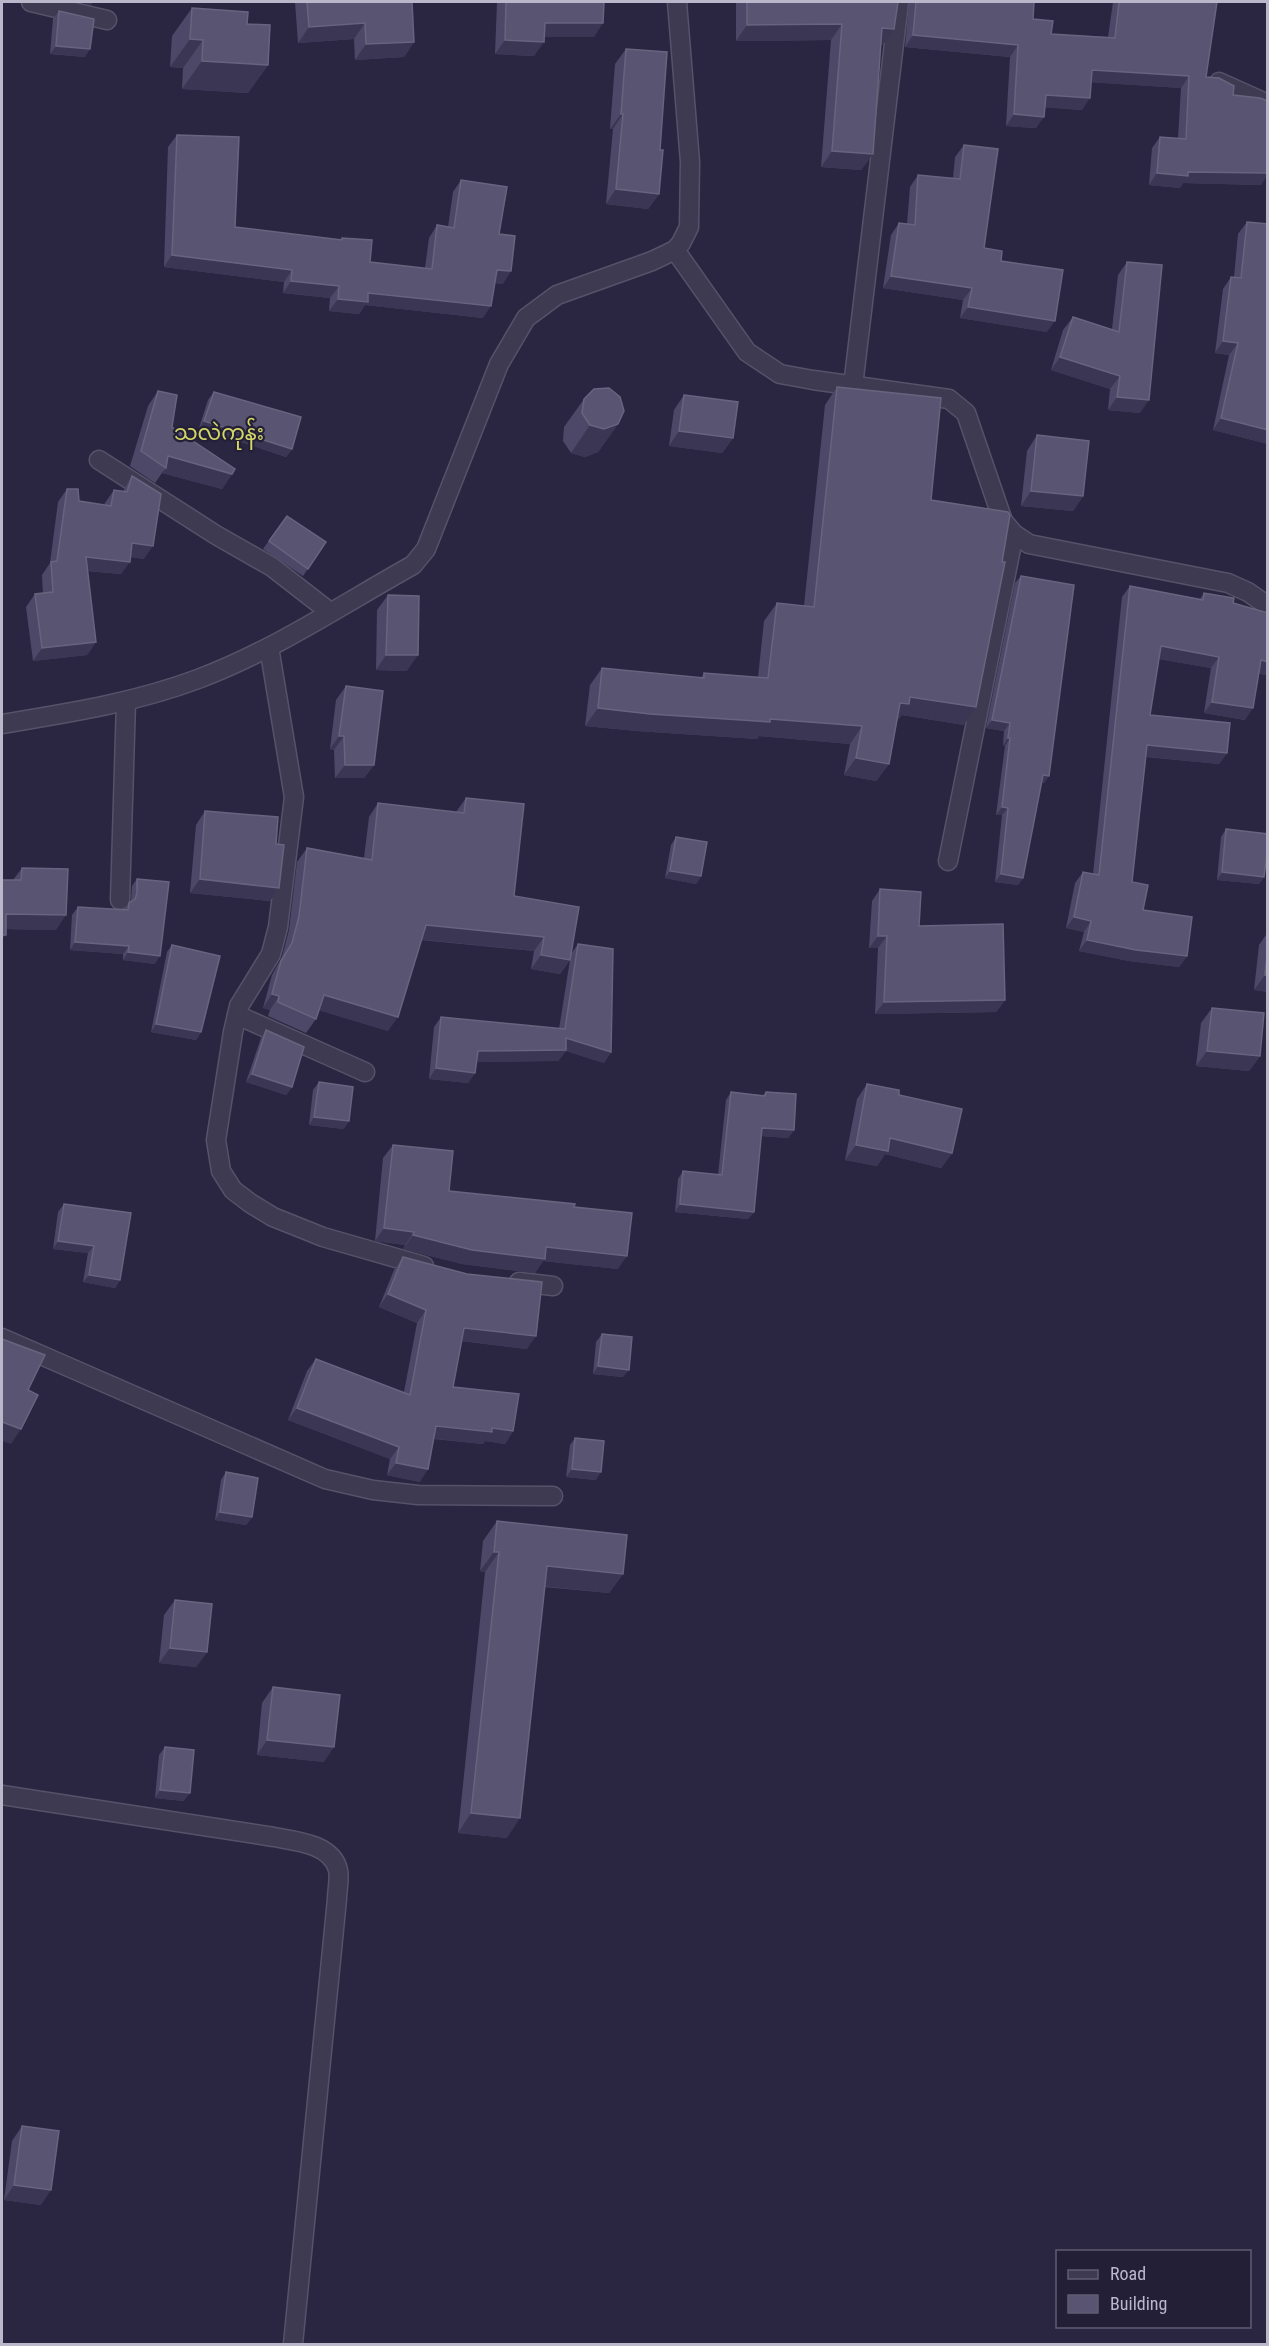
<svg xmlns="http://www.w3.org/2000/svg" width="1269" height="2346" font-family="'Roboto Condensed','Noto Sans Myanmar',sans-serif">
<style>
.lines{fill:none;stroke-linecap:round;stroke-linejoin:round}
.minor-casing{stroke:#565269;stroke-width:21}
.minor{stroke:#3e3a51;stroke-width:18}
.wall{fill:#4d4867}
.shaded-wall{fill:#3a3653}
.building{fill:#595471;stroke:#68647f;stroke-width:1.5}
.labels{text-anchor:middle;stroke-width:4.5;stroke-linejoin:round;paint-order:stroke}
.quarter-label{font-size:21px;fill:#d4d767;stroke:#231f37}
</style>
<rect width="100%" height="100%" fill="#2a2642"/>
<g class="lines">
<!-- minor casing -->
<g class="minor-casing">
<g id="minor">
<path d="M 31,2 L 107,20"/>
<path d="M 1219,82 L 1268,104"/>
<path d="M 675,250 L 747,352 L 780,374 L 813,380 L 949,399 L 966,413 L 1003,521 L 1014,534 L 1029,544 L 1228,583 L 1248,592 L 1268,606"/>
<path d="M 853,386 L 899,2"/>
<path d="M 99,460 L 216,535 L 272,567 L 330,612"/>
<path d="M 269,647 L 294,797 L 278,927 L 271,954 L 239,1006 L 233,1032 L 216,1140 L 221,1171 L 233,1190 L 250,1203 L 273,1217 L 323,1237 L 424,1266"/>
<path d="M 2,724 C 68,713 134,703 198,679 C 273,651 343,604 413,565 L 426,549 L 499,364 L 526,318 L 557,295 L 652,261 L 675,250 L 681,243 L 689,227 L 690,162 L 677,2"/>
<path d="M 948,861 L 1014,534"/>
<path d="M 120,900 L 126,702"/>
<path d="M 237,1015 L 365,1072"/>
<path d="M 519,1282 L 553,1286"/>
<path d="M 2,1338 L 325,1479 L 373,1490 L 418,1495 L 553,1496"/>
<path d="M 2,1795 L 274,1837 C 296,1841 332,1844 338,1870 C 340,1879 337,1890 337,1899 L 293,2344"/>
</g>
</g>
<!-- minor -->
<use href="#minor" class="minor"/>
</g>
<!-- wall -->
<g class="wall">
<path d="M 295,2 L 412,2 L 414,42 L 404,57 L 355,60 L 354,39 L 298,43 Z"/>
<path d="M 495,2 L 604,2 L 594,37 L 544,37 L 534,56 L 495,54 L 497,2 Z"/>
<path d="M 736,2 L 898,2 L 883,45 L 881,45 L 873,154 L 861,170 L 821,167 L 831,40 L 736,41 Z"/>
<path d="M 909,2 L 1034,2 L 1033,19 L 1051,34 L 1108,37 L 1113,2 L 1217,2 L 1206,77 L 1233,95 L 1261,185 L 1183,183 L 1180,188 L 1149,185 L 1152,148 L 1160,137 L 1178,138 L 1181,88 L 1091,82 L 1082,110 L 1045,107 L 1036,128 L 1006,126 L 1010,57 L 905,47 Z"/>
<path d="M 192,8 L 247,24 L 268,65 L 248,93 L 182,89 L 183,68 L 170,67 L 172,36 Z"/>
<path d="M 59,11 L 85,57 L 50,54 L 53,19 Z"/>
<path d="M 626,49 L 660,150 L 659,194 L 648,209 L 606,204 L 613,129 L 610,129 L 615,64 Z"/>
<path d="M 177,135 L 235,227 L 340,240 L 342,238 L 370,262 L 425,268 L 429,238 L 437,225 L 448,227 L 453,192 L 461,180 L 499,234 L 503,284 L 495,283 L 483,318 L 365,305 L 359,314 L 329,311 L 330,298 L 283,293 L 284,282 L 164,267 L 168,147 Z"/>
<path d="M 964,145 L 984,248 L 1001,261 L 1047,332 L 960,318 L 963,300 L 883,288 L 891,235 L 899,223 L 907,224 L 910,187 L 918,175 L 953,178 L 955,157 Z"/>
<path d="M 1247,222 L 1268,444 L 1213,430 L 1229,355 L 1215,353 L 1223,289 L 1231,277 L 1234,277 L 1238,234 Z"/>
<path d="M 1127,262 L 1140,413 L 1108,410 L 1110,389 L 1051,370 L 1063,330 L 1073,317 L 1112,329 L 1118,275 Z"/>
<path d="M 837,387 L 931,500 L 964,725 L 902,715 L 896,721 L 889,764 L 876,781 L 844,775 L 850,744 L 759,736 L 757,739 L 637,731 L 585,726 L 590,685 L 602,668 L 701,678 L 704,673 L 758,677 L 764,621 L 777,603 L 804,606 L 825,405 Z"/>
<path d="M 158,391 L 172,427 L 232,474 L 222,489 L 162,473 L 155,483 L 130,466 L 148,406 Z"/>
<path d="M 214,392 L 292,449 L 286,457 L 199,428 L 208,400 Z"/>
<path d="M 684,395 L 733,438 L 722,453 L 669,446 L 674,410 Z"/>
<path d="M 584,399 L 618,424 L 598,452 L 585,457 L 571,453 L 563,441 L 564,427 Z"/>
<path d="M 1037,435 L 1083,496 L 1073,511 L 1021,506 L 1027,451 Z"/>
<path d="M 132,476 L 144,559 L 131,557 L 121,574 L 87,571 L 96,642 L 87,655 L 33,661 L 26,607 L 35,594 L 43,594 L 42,575 L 50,563 L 58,502 L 67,489 L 79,501 L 104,505 L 105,503 L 114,490 L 123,491 Z"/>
<path d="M 287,516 L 326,542 L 303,576 L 263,549 Z"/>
<path d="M 1021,576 L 1049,776 L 1044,783 L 1041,783 L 1023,878 L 1018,885 L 995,882 L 1002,815 L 996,815 L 1005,746 L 1003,745 L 1004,731 L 986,728 L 1015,583 Z"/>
<path d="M 1130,586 L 1200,599 L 1204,593 L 1233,603 L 1268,613 L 1268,671 L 1265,675 L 1258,673 L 1245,720 L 1204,713 L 1211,668 L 1159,659 L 1150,715 L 1227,753 L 1219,764 L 1146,757 L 1132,882 L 1143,910 L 1187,956 L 1179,967 L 1129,961 L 1079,951 L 1084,932 L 1066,928 L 1075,883 L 1083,872 L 1093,874 L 1122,597 Z"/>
<path d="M 388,595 L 407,671 L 376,670 L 377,610 Z"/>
<path d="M 346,686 L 374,765 L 364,778 L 335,778 L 334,750 L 330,749 L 336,700 Z"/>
<path d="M 466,798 L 514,896 L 571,954 L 578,944 L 611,1052 L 604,1063 L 566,1051 L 558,1061 L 477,1062 L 475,1073 L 468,1083 L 429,1079 L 434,1027 L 441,1017 L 559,1029 L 570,960 L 560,974 L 531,969 L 534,951 L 421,940 L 388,1031 L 319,1010 L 316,1019 L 306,1033 L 268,1016 L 270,1010 L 263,1008 L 272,975 L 282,957 L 289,930 L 297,862 L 307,848 L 364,858 L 369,817 L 378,803 L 456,812 Z"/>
<path d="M 205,811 L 276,844 L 279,888 L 270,901 L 190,893 L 196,825 Z"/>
<path d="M 1226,829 L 1264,877 L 1259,884 L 1217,880 L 1221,837 Z"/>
<path d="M 676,837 L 701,876 L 696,884 L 665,878 L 671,845 Z"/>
<path d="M 22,868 L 56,930 L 6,929 L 2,941 L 13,880 Z"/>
<path d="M 137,879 L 155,964 L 123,960 L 123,954 L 70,950 L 72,915 L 78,907 L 124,910 L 131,901 L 132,886 Z"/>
<path d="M 880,889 L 919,926 L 1005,1000 L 996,1012 L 875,1014 L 878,948 L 869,948 L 872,901 Z"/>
<path d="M 1268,932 L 1268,992 L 1254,990 L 1259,945 Z"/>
<path d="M 172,945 L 201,1032 L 196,1040 L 151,1032 L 167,952 Z"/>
<path d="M 1212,1008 L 1260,1056 L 1249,1071 L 1196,1066 L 1201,1023 Z"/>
<path d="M 266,1030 L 292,1087 L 286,1095 L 246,1082 L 261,1038 Z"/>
<path d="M 319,1082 L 344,1129 L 309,1125 L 313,1090 Z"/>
<path d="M 867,1084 L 899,1095 L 952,1153 L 941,1168 L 885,1154 L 877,1166 L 845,1160 L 857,1099 Z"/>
<path d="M 731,1092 L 763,1095 L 766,1092 L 794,1130 L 788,1138 L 761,1136 L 754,1212 L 748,1219 L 675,1212 L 678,1179 L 683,1171 L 718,1175 L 726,1100 Z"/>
<path d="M 393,1145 L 449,1191 L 574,1207 L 618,1269 L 543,1261 L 535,1273 L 462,1264 L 403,1249 L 405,1245 L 375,1241 L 383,1158 Z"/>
<path d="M 64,1204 L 120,1280 L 115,1288 L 83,1282 L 88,1253 L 53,1249 L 58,1212 Z"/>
<path d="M 403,1257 L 527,1349 L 461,1341 L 453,1387 L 513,1431 L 505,1444 L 485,1441 L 483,1444 L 434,1439 L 420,1482 L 387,1475 L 390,1459 L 288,1420 L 307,1371 L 316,1359 L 404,1392 L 417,1323 L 379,1307 L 394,1270 Z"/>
<path d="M 602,1334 L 623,1377 L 593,1374 L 596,1342 Z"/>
<path d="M 575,1438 L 596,1480 L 566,1477 L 570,1445 Z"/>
<path d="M 226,1472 L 252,1517 L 246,1525 L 215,1520 L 221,1480 Z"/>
<path d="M 497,1521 L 623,1574 L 609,1593 L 545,1587 L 507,1838 L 458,1833 L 485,1572 L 480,1571 L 483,1541 Z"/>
<path d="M 175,1600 L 207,1652 L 196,1667 L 159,1663 L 164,1615 Z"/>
<path d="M 273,1687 L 324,1762 L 257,1755 L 262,1703 Z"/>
<path d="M 165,1747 L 184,1801 L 155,1798 L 159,1755 Z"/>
<path d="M 22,2126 L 41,2205 L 4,2200 L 12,2141 Z"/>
</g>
<!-- shaded-wall -->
<g class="shaded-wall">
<path d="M 78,2 L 93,2 L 91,5 Z"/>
<path d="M 365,23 L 354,39 L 298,43 L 309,27 Z"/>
<path d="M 545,23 L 603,23 L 594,37 L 536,37 Z"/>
<path d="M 842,24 L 831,40 L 736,41 L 747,25 Z"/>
<path d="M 882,28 L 894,29 L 883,45 L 871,44 Z"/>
<path d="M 913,35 L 1018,45 L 1010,57 L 905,47 Z"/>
<path d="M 190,39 L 203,40 L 183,68 L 170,67 Z"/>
<path d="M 505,40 L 544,42 L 534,56 L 495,54 Z"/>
<path d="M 414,42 L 404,57 L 355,60 L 366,44 Z"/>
<path d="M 56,46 L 90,49 L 85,57 L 50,54 Z"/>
<path d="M 202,61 L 268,65 L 248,93 L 182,89 Z"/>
<path d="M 1092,70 L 1189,76 L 1181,88 L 1084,82 Z"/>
<path d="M 1046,95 L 1090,98 L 1082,110 L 1037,107 Z"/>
<path d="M 621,114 L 623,114 L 613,129 L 610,129 Z"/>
<path d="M 1014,114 L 1044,117 L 1036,128 L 1006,126 Z"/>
<path d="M 832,151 L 873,154 L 861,170 L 821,167 Z"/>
<path d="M 1188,172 L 1268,173 L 1268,175 L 1261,185 L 1183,183 L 1180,188 L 1149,185 L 1157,173 Z"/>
<path d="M 616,189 L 659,194 L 648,209 L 606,204 Z"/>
<path d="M 172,255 L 292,270 L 284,282 L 164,267 Z"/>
<path d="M 497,270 L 511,271 L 503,284 L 489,282 Z"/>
<path d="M 891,276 L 972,288 L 963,300 L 883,288 Z"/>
<path d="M 291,281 L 339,286 L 330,298 L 283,293 Z"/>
<path d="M 368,293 L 491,306 L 483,318 L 365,305 L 359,314 L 329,311 L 338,299 Z"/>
<path d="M 968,307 L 1055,321 L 1047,332 L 960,318 Z"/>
<path d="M 1223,341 L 1238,343 L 1229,355 L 1215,353 Z"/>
<path d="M 1060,357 L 1120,376 L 1110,389 L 1051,370 Z"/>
<path d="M 1117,397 L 1149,400 L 1140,413 L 1108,410 Z"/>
<path d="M 1221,418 L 1268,430 L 1268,444 L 1213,430 Z"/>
<path d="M 204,421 L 292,449 L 286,457 L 199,428 Z"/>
<path d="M 618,424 L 598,452 L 585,457 L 571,453 L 590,425 Z"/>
<path d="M 679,431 L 733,438 L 722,453 L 669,446 Z"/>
<path d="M 168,456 L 232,474 L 222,489 L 162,473 L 166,468 Z"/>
<path d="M 1031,491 L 1083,496 L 1073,511 L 1021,506 Z"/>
<path d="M 132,543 L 153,546 L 144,559 L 123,556 Z"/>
<path d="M 86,557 L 130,562 L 121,574 L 77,570 Z"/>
<path d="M 96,642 L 87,655 L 33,661 L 42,648 Z"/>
<path d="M 1161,646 L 1219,657 L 1211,668 L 1153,658 Z"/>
<path d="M 386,655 L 418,655 L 407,671 L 376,670 Z"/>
<path d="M 1261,660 L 1268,662 L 1268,671 L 1265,675 L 1253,672 Z"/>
<path d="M 910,697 L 976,707 L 964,725 L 902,715 L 897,721 L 888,720 L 900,703 Z"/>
<path d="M 1212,702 L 1253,708 L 1245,720 L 1204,713 Z"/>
<path d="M 598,708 L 770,719 L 862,726 L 850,744 L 759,736 L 757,739 L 637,731 L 585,726 Z"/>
<path d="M 992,720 L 1010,723 L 1004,731 L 986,728 Z"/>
<path d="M 339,736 L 344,736 L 334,750 L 330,749 Z"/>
<path d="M 1008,738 L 1010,738 L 1005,746 L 1003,745 Z"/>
<path d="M 1147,745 L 1227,753 L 1219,764 L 1139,756 Z"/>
<path d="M 856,758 L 889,764 L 876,781 L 844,775 Z"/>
<path d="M 345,765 L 374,765 L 364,778 L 335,778 Z"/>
<path d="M 1043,775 L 1049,776 L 1044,783 L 1038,783 Z"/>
<path d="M 1002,807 L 1008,808 L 1002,815 L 996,815 Z"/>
<path d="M 670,871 L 701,876 L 696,884 L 665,878 Z"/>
<path d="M 1222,872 L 1264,877 L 1259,884 L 1217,880 Z"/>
<path d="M 1001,874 L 1023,878 L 1018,885 L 995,882 Z"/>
<path d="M 200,879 L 279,888 L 270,901 L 190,893 Z"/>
<path d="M 6,914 L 66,915 L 56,930 L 2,929 Z"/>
<path d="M 1074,917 L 1091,921 L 1084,932 L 1066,928 Z"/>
<path d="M 426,925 L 544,937 L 534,951 L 416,939 Z"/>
<path d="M 878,936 L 887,936 L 878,948 L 869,948 Z"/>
<path d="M 1087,940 L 1187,956 L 1179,967 L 1129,961 L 1079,951 Z"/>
<path d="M 75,942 L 129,946 L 123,954 L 70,950 Z"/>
<path d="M 128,952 L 160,956 L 155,964 L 123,960 Z"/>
<path d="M 541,955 L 570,960 L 560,974 L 531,969 Z"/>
<path d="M 1265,975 L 1268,975 L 1268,992 L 1254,990 Z"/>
<path d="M 272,994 L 279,996 L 270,1010 L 263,1008 Z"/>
<path d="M 324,995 L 398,1017 L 388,1031 L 314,1009 Z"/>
<path d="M 1005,1000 L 996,1012 L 875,1014 L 884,1002 Z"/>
<path d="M 156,1024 L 201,1032 L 196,1040 L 151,1032 Z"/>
<path d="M 566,1038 L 611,1052 L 604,1063 L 566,1051 L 558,1061 L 470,1062 L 478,1051 Z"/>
<path d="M 1207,1051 L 1260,1056 L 1249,1071 L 1196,1066 Z"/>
<path d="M 436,1068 L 475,1073 L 468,1083 L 429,1079 Z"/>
<path d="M 252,1074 L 292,1087 L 286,1095 L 246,1082 Z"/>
<path d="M 314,1117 L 349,1121 L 344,1129 L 309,1125 Z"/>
<path d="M 762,1128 L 794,1130 L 788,1138 L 757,1136 Z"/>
<path d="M 890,1138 L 952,1153 L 941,1168 L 885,1154 L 877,1166 L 845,1160 L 856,1145 Z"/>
<path d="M 680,1204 L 754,1212 L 748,1219 L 675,1212 Z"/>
<path d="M 384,1228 L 414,1232 L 405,1245 L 375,1241 Z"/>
<path d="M 413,1235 L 546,1247 L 627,1256 L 618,1269 L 543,1261 L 535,1273 L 462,1264 L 403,1249 Z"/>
<path d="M 58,1241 L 94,1246 L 88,1253 L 53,1249 Z"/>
<path d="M 89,1275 L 120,1280 L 115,1288 L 83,1282 Z"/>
<path d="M 388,1294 L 426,1310 L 417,1323 L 379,1307 Z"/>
<path d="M 464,1328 L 536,1336 L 527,1349 L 455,1340 Z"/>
<path d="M 598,1366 L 629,1370 L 623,1377 L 593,1374 Z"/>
<path d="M 297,1408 L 399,1447 L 390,1459 L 288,1420 Z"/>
<path d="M 2,1422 L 21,1429 L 11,1444 L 2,1441 Z"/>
<path d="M 436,1426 L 492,1428 L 513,1431 L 505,1444 L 485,1441 L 483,1444 L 428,1438 Z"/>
<path d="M 396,1463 L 428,1469 L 420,1482 L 387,1475 Z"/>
<path d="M 572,1469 L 601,1472 L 596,1480 L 566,1477 Z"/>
<path d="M 220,1512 L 252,1517 L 246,1525 L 215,1520 Z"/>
<path d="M 494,1552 L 499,1552 L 485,1572 L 480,1571 Z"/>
<path d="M 547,1566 L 623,1574 L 609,1593 L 533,1585 Z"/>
<path d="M 170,1648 L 207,1652 L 196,1667 L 159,1663 Z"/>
<path d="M 267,1740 L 334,1747 L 324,1762 L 257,1755 Z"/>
<path d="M 160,1790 L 190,1793 L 184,1801 L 155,1798 Z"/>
<path d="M 471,1813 L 520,1818 L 507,1838 L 458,1833 Z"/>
<path d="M 14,2185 L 51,2190 L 41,2205 L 4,2200 Z"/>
</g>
<!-- building -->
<g class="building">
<path d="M 307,2 L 412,2 L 414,42 L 366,44 L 365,23 L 309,27 Z"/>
<path d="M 506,2 L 604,2 L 603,23 L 545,23 L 544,42 L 505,40 Z"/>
<path d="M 747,2 L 898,2 L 894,29 L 882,28 L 873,154 L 832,151 L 842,24 L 747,25 Z"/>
<path d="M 916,2 L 1034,2 L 1033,19 L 1053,21 L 1051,34 L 1115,38 L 1119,2 L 1217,2 L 1206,77 L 1219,78 L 1234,86 L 1233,95 L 1260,98 L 1268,101 L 1268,173 L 1188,172 L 1188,176 L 1157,173 L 1160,137 L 1186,139 L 1189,76 L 1092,70 L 1090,98 L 1046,95 L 1044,117 L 1014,114 L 1018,45 L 913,35 Z"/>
<path d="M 192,8 L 248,12 L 247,24 L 270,25 L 268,65 L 202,61 L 203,40 L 190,39 Z"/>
<path d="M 59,11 L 94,19 L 90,49 L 56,46 Z"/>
<path d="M 626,49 L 667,52 L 660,150 L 663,150 L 659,194 L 616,189 L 623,114 L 621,114 Z"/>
<path d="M 177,135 L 239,137 L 235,227 L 342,240 L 342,238 L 372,240 L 370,262 L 432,269 L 437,225 L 454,228 L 461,180 L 507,187 L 499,234 L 515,236 L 511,271 L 497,270 L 491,306 L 368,293 L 368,302 L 338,299 L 339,286 L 291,281 L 292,270 L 172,255 Z"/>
<path d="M 964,145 L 998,149 L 984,248 L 1002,251 L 1001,261 L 1063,270 L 1055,321 L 968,307 L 972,288 L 891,276 L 899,223 L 915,225 L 918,175 L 960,179 Z"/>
<path d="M 1247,222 L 1268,224 L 1268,430 L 1221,418 L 1238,343 L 1223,341 L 1231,277 L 1241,278 Z"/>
<path d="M 1127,262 L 1162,265 L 1149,400 L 1117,397 L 1120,376 L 1060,357 L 1073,317 L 1119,332 Z"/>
<path d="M 837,387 L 941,398 L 931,500 L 1008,512 L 1010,515 L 1002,562 L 1005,562 L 976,707 L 910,697 L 909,704 L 900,703 L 889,764 L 856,758 L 862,726 L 770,719 L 770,722 L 650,714 L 598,708 L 602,668 L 704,678 L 704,673 L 768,678 L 777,603 L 814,607 Z"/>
<path d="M 609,388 L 620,397 L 624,411 L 618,424 L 604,429 L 590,425 L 582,413 L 584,399 L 594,389 Z"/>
<path d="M 158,391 L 177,395 L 172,427 L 235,469 L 232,474 L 168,456 L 166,468 L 141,451 Z"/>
<path d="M 214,392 L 301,417 L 292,449 L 204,421 Z"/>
<path d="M 684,395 L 738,402 L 733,438 L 679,431 Z"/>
<path d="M 1037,435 L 1089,441 L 1083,496 L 1031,491 Z"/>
<path d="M 132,476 L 161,494 L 153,546 L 132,543 L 130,562 L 86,557 L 96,642 L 42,648 L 35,594 L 53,592 L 51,562 L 57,561 L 67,489 L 78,489 L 79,501 L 111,506 L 114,490 L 127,492 Z"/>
<path d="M 287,516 L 326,542 L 308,569 L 269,541 Z"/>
<path d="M 1021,576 L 1074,585 L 1049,776 L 1043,775 L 1023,878 L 1001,874 L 1008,808 L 1002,807 L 1010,738 L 1008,738 L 1010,723 L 992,720 Z"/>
<path d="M 1130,586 L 1203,600 L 1204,593 L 1234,598 L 1233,603 L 1268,613 L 1268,662 L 1261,660 L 1253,708 L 1212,702 L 1219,657 L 1161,646 L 1150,715 L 1230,723 L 1227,753 L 1147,745 L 1132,882 L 1148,885 L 1143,910 L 1192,917 L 1187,956 L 1136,950 L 1087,940 L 1091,921 L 1074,917 L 1083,872 L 1099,875 Z"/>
<path d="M 388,595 L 419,596 L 418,655 L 386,655 Z"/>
<path d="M 346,686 L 383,691 L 374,765 L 345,765 L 344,736 L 339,736 Z"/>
<path d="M 466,798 L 524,804 L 514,896 L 579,907 L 570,960 L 541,955 L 544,937 L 426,925 L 398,1017 L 324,995 L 316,1019 L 278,1002 L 279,996 L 272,994 L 281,961 L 292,943 L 299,916 L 307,848 L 372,860 L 378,803 L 464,813 Z"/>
<path d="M 205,811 L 278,817 L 276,844 L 284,845 L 279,888 L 200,879 Z"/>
<path d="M 1226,829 L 1268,834 L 1268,847 L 1264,877 L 1222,872 Z"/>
<path d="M 676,837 L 707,842 L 701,876 L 670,871 Z"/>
<path d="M 22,868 L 68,869 L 66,915 L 6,914 L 6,935 L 2,935 L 2,880 L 21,880 Z"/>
<path d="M 137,879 L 169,882 L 160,956 L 128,952 L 129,946 L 75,942 L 78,907 L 128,910 L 129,903 L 135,899 L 137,893 Z"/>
<path d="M 880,889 L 921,892 L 919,926 L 1003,924 L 1005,1000 L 884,1002 L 887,936 L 878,936 Z"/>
<path d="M 578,944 L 613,949 L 611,1052 L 566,1038 L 566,1050 L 478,1051 L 475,1073 L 436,1068 L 441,1017 L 565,1029 Z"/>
<path d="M 172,945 L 220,956 L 201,1032 L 156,1024 Z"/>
<path d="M 1268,947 L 1268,975 L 1265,975 Z"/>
<path d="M 1212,1008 L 1264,1013 L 1260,1056 L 1207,1051 Z"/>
<path d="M 266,1030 L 304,1047 L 292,1087 L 252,1074 Z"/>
<path d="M 319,1082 L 353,1087 L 349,1121 L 314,1117 Z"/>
<path d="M 867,1084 L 899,1090 L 899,1095 L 962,1109 L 952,1153 L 890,1138 L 888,1151 L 856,1145 Z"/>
<path d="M 731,1092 L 765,1096 L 766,1092 L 796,1094 L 794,1130 L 762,1128 L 754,1212 L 680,1204 L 683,1171 L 722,1175 Z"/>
<path d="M 393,1145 L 453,1151 L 449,1191 L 575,1204 L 574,1207 L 632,1213 L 627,1256 L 546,1247 L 545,1259 L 472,1250 L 413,1235 L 414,1232 L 384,1228 Z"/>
<path d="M 64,1204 L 131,1213 L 120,1280 L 89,1275 L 94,1246 L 58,1241 Z"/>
<path d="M 403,1257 L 467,1274 L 542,1282 L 536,1336 L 464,1328 L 453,1387 L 519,1394 L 513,1431 L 492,1428 L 492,1432 L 436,1426 L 428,1469 L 396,1463 L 399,1447 L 297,1408 L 316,1359 L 410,1395 L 426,1310 L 388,1294 Z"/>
<path d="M 602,1334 L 632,1337 L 629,1370 L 598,1366 Z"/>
<path d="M 2,1339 L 45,1355 L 28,1390 L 38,1395 L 21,1429 L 2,1422 Z"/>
<path d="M 575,1438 L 604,1441 L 601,1472 L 572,1469 Z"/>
<path d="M 226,1472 L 258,1478 L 252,1517 L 220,1512 Z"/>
<path d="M 497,1521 L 627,1535 L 623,1574 L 547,1566 L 520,1818 L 471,1813 L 499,1552 L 494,1552 Z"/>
<path d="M 175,1600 L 212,1604 L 207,1652 L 170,1648 Z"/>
<path d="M 273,1687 L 340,1695 L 334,1747 L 267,1740 Z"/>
<path d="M 165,1747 L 194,1750 L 190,1793 L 160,1790 Z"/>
<path d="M 22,2126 L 59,2131 L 51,2190 L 14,2185 Z"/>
</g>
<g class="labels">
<!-- quarter labels -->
<g class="quarter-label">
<text x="219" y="440">သလဲကုန်း</text>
</g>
</g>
<!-- border -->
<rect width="1269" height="2346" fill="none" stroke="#bbb7cb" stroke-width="6"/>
<!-- legend -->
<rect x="1056" y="2250" width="195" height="78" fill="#231f37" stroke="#605c72" stroke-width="1.5"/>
<rect x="1068" y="2270" width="30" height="9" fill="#3e3a51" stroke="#605c72" stroke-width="1.5"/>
<text x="1110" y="2280" font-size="18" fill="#bbb7cb">Road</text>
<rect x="1068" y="2295" width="30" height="18" fill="#595471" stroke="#605c72" stroke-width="1.5"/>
<text x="1110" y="2310" font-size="18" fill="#bbb7cb">Building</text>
</svg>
